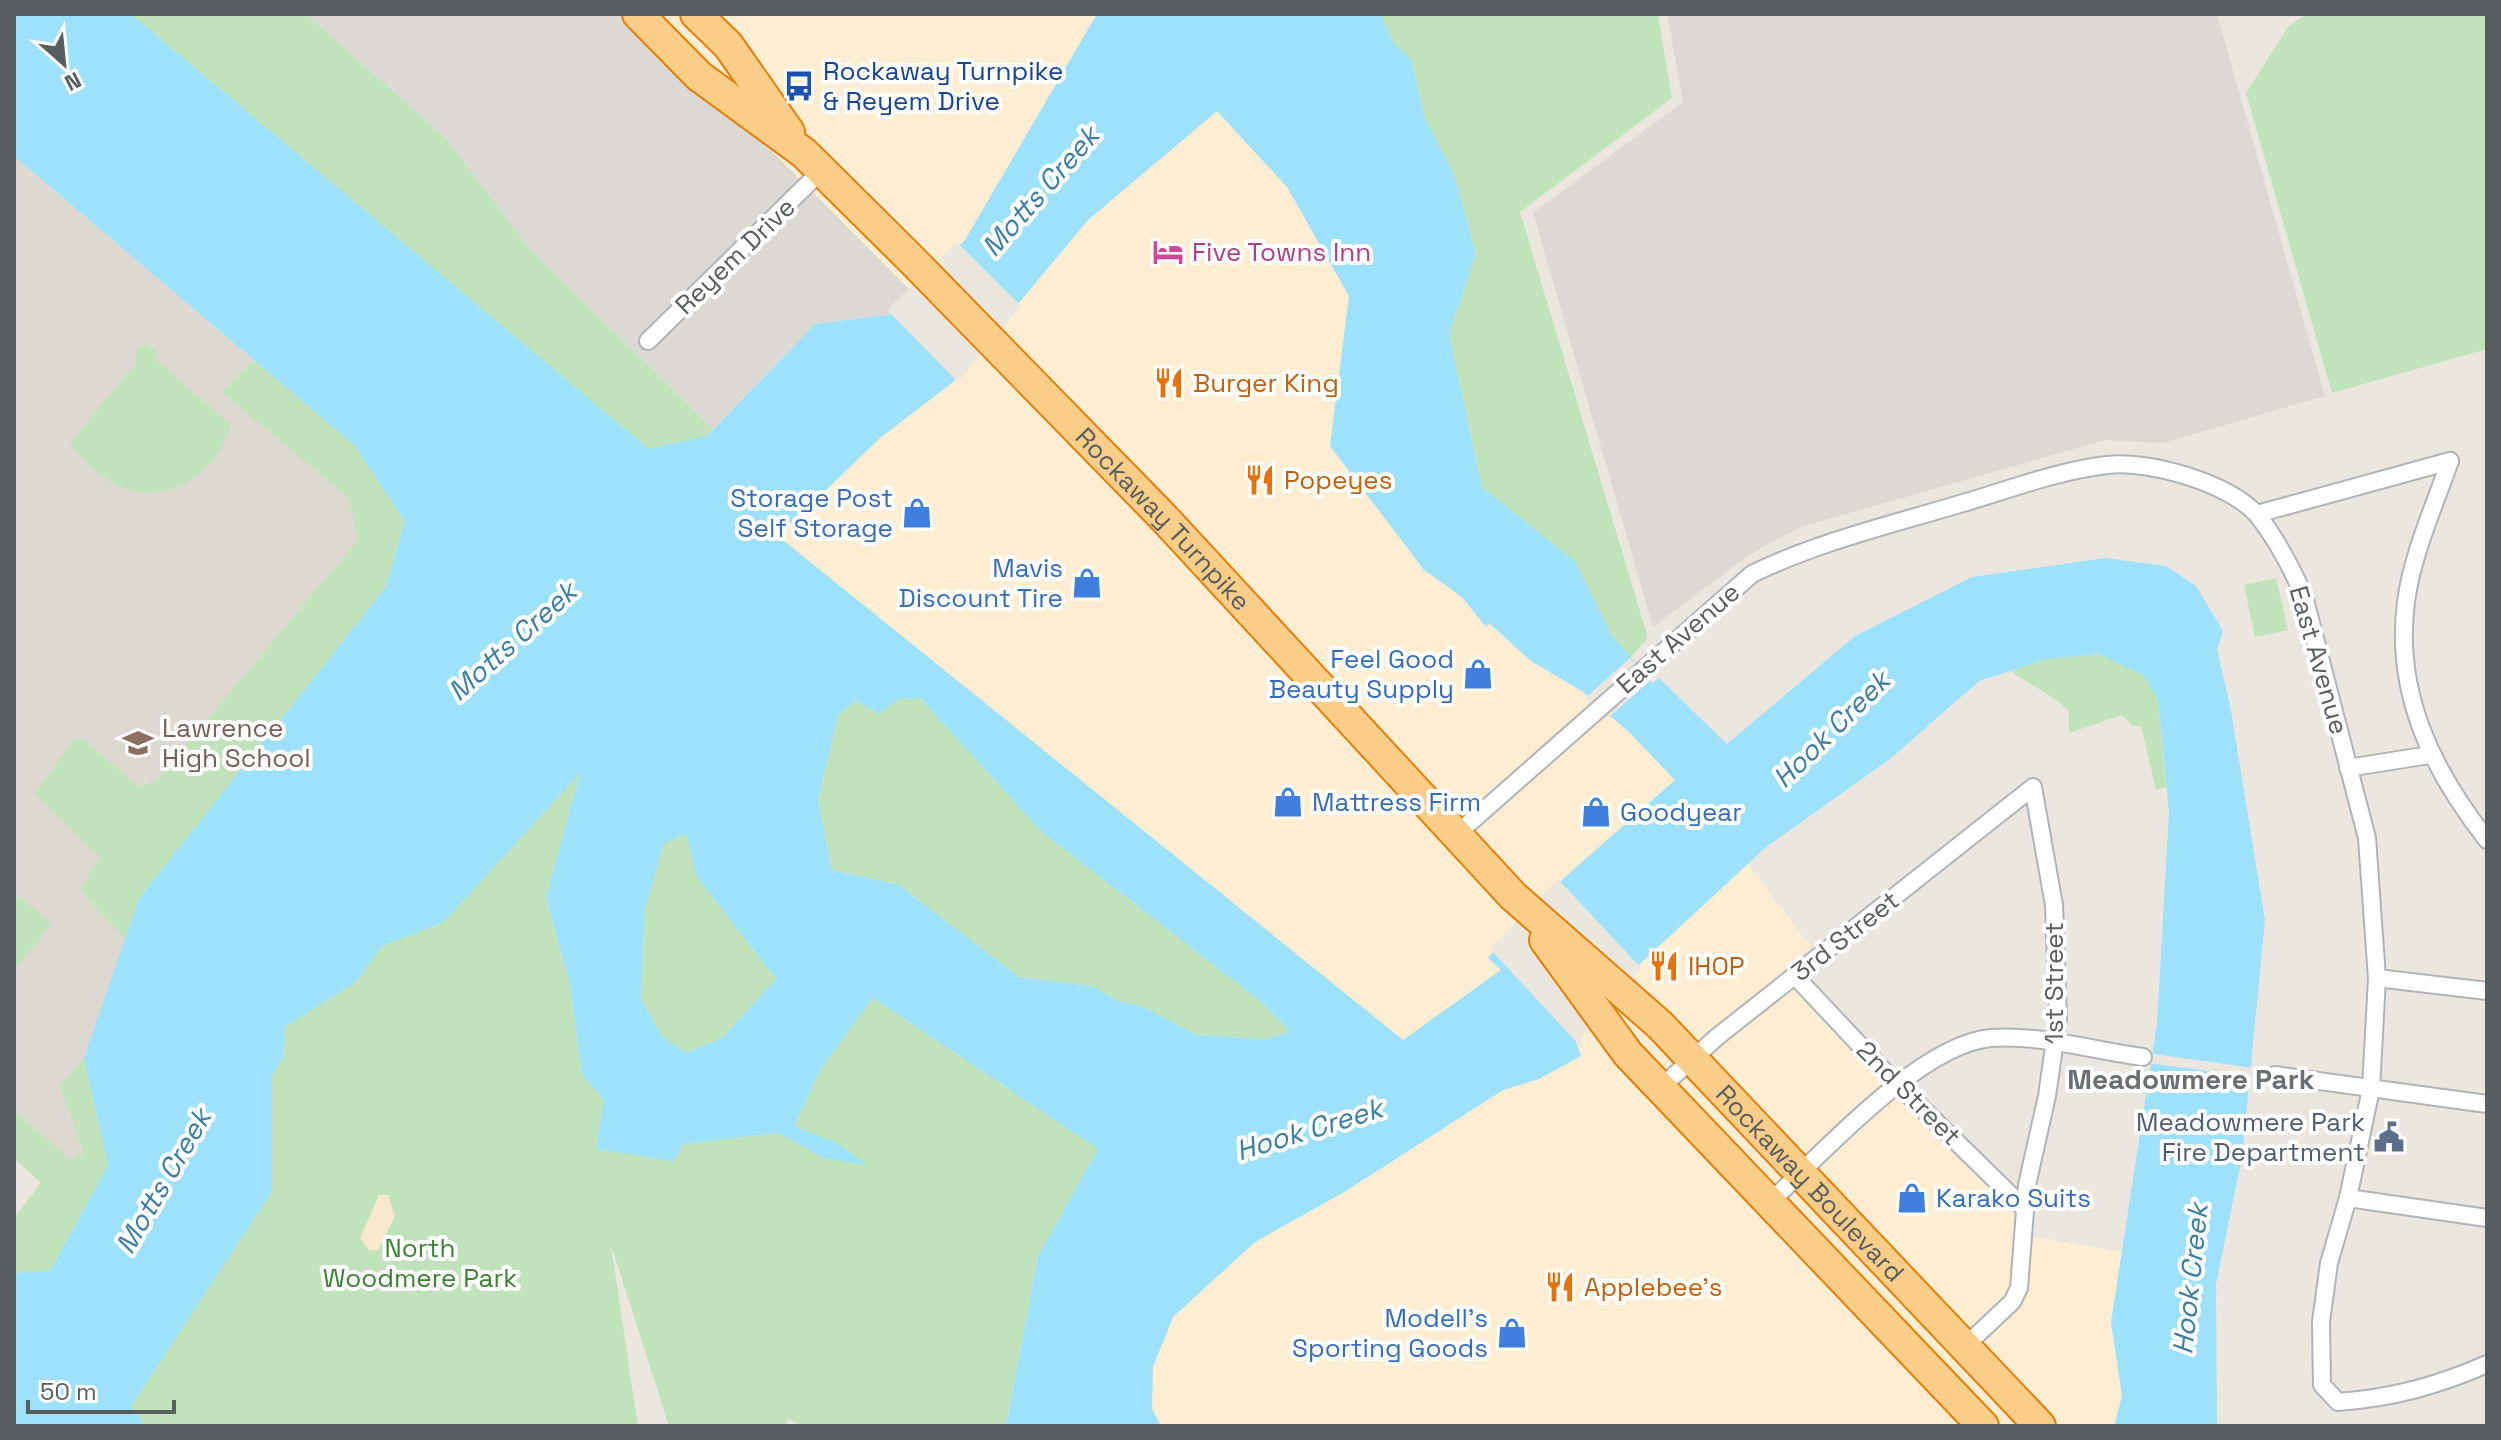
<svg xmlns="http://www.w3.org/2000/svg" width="2501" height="1440" font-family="'Space Grotesk',sans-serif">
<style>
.commercial{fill:#fcedd3}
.industrial{fill:#dcd9d4}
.education{fill:#ddd8d0}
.green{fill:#c1e3bc}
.sand{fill:#f8e8cd}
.water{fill:#9ee1fc;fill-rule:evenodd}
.pier{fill:#ebe7df}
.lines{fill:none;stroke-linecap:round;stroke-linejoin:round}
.street-casing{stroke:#b0b4b7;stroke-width:20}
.highway-casing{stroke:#e47f06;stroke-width:34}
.street{stroke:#fff;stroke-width:16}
.highway{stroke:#facd88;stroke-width:30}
.labels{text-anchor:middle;stroke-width:8;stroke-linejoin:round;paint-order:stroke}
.transit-label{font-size:26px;fill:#164399;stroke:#fff;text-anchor:start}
.hotel-label{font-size:26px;fill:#b23c85;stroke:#fff;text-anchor:start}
.street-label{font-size:26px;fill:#585d60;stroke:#fff}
.food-label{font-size:26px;fill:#c56008;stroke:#fff;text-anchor:start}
.shop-label{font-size:26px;fill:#366cbe;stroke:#fff;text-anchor:end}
.education-label{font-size:26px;fill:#785e54;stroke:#fff;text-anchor:start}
.service-label{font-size:26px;fill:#4e5e75;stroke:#fff;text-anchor:end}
.park-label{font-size:26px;fill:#3d8136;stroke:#fff}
.water-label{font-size:28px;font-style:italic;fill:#3b7da4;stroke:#fff}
.neighbourhood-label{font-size:28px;font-weight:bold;fill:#696f72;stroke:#fff}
</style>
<rect width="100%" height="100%" fill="#ebe7df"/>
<!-- commercial -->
<g class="commercial">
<path d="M 635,14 L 1097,14 L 965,240 L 910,290 Z"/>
<path d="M 1217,111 L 1287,187 L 1349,296 L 1330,446 L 1424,570 L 1462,597 L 1485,626 L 1489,622 L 1531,661 L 1581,691 L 1632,735 L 1675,780 L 1564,878 L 1488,957 L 1501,970 L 1403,1040 L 777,536 L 880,438 L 952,383 L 1088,220 Z"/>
<path d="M 1748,864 L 1811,947 L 1795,960 L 2016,1214 L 2021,1235 L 2122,1252 L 2111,1322 L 2122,1396 L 2114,1426 L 1161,1426 L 1152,1409 L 1153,1367 L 1173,1317 L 1255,1242 L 1346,1191 L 1503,1090 L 1539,1079 L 1576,1042 L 1583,1025 L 1643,961 Z"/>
</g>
<!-- industrial -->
<g class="industrial">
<path d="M 306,14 L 635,14 L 910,290 L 888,315 L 815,324 L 713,429 L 530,249 L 446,138 Z"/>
<path d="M 1667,14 L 2217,14 L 2325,396 L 2163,443 L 2105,440 L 1800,527 L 1752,553 L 1653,627 L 1533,213 L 1683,102 Z"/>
</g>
<!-- education -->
<path class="education" d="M 14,156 L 355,446 L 405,521 L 84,1058 L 108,1165 L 51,1191 L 14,1159 Z"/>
<!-- green -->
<g class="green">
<path d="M 131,14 L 306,14 L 446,138 L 530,249 L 713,429 L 707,436 L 649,449 Z"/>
<path d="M 1380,14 L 1658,14 L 1672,98 L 1520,212 L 1648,638 L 1630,658 L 1611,634 L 1575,561 L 1482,487 L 1449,334 L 1476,254 L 1454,174 L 1426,121 L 1411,59 L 1393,42 Z"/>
<path d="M 2306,14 L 2487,14 L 2487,349 L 2332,393 L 2246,93 L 2288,27 Z"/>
<path d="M 145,344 L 156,349 L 157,361 L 230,424 C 223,466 172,506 127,489 C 102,480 86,463 70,443 L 136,363 L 136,350 Z"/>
<path d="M 253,360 L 355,446 L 405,521 L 386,587 L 139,898 L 125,939 L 80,890 L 100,857 L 35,793 L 74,739 L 82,738 L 137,786 L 155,782 L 358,540 L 349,498 L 222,392 Z"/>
<path d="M 2276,578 L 2288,630 L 2255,637 L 2244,585 Z"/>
<path d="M 2099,654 L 2144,675 L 2158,700 L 2166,787 L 2156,790 L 2141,726 L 2133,726 L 2122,715 L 2069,733 L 2069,711 C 2051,693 2030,686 2011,671 L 2047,659 Z"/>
<path d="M 920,698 L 1042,832 L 1260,1001 L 1290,1031 L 1267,1039 L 1196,1035 L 1144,1007 L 1121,1002 L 1092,986 L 1019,977 L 899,885 L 832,870 L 818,800 L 838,715 L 856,701 L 879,714 L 899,699 Z"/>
<path d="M 581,771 L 546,898 L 570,985 L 582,1075 L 604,1100 L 683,1144 L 778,1133 L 824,1158 L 837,1143 L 794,1126 L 821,1069 L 872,997 L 1098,1149 L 1038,1256 L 1006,1426 L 801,1426 L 789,1419 L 786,1426 L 669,1426 L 611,1245 L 638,1426 L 145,1426 L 130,1406 L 272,1192 L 272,1075 L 283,1057 L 285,1027 L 356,982 L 382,946 L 444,922 Z"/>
<path d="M 688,833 L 696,876 L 776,979 L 722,1038 L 686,1053 L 663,1037 L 641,999 L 645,909 L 664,842 Z"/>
<path d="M 14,893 L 52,924 L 14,970 Z"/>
<path d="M 84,1058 L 108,1165 L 50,1271 L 14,1273 L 14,1218 L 41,1183 L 14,1157 L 14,1110 L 69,1159 L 84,1153 L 60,1086 Z"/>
</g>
<!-- sand -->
<path class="sand" d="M 379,1195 L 388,1195 L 395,1216 L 378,1250 L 369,1250 L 360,1238 Z"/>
<!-- water -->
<path class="water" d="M 14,14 L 131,14 L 649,449 L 707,436 L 815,324 L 888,315 L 965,240 L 1097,14 L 1380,14 L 1393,42 L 1411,59 L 1426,121 L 1454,174 L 1476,254 L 1449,334 L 1482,487 L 1575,561 L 1611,634 L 1652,683 L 1659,678 L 1727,744 L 1855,636 L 1972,577 L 2105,558 L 2166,566 L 2196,586 L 2223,631 L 2217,650 L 2230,705 L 2265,920 L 2242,1157 L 2216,1284 L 2217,1426 L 2114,1426 L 2122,1396 L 2111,1322 L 2157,1023 L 2169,813 L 2158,700 L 2143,675 L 2099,654 L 2047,659 L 1979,681 L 1890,759 L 1765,848 L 1643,961 L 1583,1025 L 1576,1042 L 1581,1056 L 1539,1079 L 1503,1090 L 1346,1191 L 1255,1242 L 1173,1317 L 1153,1367 L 1152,1409 L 1161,1426 L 1006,1426 L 1038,1256 L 1098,1149 L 873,998 L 821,1069 L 794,1126 L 837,1143 L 869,1166 L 824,1158 L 778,1133 L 683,1144 L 674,1161 L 596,1149 L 604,1100 L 582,1075 L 570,985 L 546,898 L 580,773 L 444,922 L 382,946 L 356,982 L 285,1027 L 283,1058 L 272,1075 L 272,1192 L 131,1406 L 145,1426 L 14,1426 L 14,1273 L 50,1271 L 108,1165 L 84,1058 L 139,898 L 386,587 L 405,521 L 355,446 L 14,156 ZM 1217,111 L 1287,187 L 1349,296 L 1330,446 L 1424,570 L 1462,597 L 1486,627 L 1489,623 L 1531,661 L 1582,691 L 1632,735 L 1675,780 L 1564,878 L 1488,958 L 1501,970 L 1403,1040 L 778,536 L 880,438 L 952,383 L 1088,220 ZM 920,698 L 1042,832 L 1260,1001 L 1290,1031 L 1267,1039 L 1196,1035 L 1144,1007 L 1121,1002 L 1092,986 L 1019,977 L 899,885 L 832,870 L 818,800 L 838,715 L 856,701 L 879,714 L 899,699 ZM 687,834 L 696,876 L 776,979 L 722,1038 L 686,1053 L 663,1037 L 641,999 L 645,909 L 664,843 Z"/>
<!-- pier -->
<g class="pier">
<path d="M 957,242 L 1021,306 L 958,382 L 887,310 Z"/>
<path d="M 1630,658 L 1650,681 L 1607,719 L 1585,698 Z"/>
<path d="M 1558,879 L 1641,968 L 1587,1027 L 1580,1042 L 1583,1049 L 1490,949 Z"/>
<path d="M 2148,1053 L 2253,1068 L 2253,1077 L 2147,1063 Z"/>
</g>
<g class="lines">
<!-- street casing -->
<g class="street-casing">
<g id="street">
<path d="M 648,341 L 822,170"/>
<path d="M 2450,461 C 2434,507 2412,555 2406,602 C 2394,694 2433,771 2487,840"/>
<path d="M 2257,514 L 2450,461"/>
<path d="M 2348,768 L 2429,755"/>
<path d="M 1457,834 L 1752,574 C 1816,543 1885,526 1953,506 C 2003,492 2055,471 2107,465 C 2149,460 2231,483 2259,517 C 2277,540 2292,569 2304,596 L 2367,838 L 2377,978 L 2371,1089 L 2348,1198 L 2329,1263 L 2321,1322 L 2322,1385 L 2338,1402 C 2392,1398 2437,1386 2487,1364"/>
<path d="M 1794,975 L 1885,1072 L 2025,1209"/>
<path d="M 2377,978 L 2487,991"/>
<path d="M 2275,1075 L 2487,1104"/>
<path d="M 1660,1088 L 1717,1037 L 2033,787 L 2054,905 L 2058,1019 L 2047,1096 L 2027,1185 L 2019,1288 L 2012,1302 L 1964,1347"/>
<path d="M 2348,1198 L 2487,1218"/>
<path d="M 1768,1204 C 1821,1155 1920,1044 1991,1038 C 2037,1034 2097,1051 2143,1057"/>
</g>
</g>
<!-- highway casing -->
<g class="highway-casing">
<g id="highway">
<path id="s1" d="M 638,14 L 699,76 L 804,153 L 912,260 L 1165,519 L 1513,896 L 1660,1025 L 2040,1426"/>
<path d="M 696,14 L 728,45 L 789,132"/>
<path d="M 1545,940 L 1628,1054 L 1983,1426"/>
</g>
</g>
<!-- street -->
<use href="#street" class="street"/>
<!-- highway -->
<use href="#highway" class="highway"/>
</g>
<!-- icons -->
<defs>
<g id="bus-bare" transform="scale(2.4)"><path d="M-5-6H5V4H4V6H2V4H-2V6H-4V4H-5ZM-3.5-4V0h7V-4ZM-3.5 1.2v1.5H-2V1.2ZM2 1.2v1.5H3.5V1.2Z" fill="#1a4fb4" stroke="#fff" stroke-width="2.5" paint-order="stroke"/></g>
<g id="hotel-bare" transform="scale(2.4)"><path d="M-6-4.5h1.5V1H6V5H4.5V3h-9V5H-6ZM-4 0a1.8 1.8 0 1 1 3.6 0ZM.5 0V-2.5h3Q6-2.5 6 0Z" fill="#d1479c" stroke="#fff" stroke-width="2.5" paint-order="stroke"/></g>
<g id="restaurant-bare" transform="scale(2.4)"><path d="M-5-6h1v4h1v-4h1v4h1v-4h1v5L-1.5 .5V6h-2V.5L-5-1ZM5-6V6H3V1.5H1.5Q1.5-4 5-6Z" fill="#e8710a" stroke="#fff" stroke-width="2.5" paint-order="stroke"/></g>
<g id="shop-bare" transform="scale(2.4)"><path d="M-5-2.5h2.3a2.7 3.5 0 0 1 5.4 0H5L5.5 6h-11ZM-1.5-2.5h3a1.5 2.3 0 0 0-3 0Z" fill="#3f7fe0" stroke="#fff" stroke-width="2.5" paint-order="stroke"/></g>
<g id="school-bare" transform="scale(2.4)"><path d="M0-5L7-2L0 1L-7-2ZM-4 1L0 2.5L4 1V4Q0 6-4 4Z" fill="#8d6e63" stroke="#fff" stroke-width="2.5" paint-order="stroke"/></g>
<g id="civic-bare" transform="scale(2.4)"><path d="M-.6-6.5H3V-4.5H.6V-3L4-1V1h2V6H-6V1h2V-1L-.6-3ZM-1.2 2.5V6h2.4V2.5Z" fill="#5c6f8a" stroke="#fff" stroke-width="2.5" paint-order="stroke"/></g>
</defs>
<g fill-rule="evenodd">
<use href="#bus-bare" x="799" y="86"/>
<use href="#hotel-bare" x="1168" y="252"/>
<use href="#restaurant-bare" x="1169" y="383"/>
<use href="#restaurant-bare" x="1260" y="480"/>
<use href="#shop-bare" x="917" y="513"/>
<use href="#shop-bare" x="1087" y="583"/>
<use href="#shop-bare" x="1478" y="674"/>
<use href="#school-bare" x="138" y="743"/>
<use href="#shop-bare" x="1288" y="802"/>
<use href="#shop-bare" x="1596" y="812"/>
<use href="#restaurant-bare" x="1664" y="966"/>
<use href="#civic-bare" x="2389" y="1137"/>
<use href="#shop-bare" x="1912" y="1198"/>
<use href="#restaurant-bare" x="1560" y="1287"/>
<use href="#shop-bare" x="1512" y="1333"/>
</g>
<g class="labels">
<!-- transit labels -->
<g class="transit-label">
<text x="823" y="80">Rockaway Turnpike<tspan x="823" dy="30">&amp; Reyem Drive</tspan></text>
</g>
<!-- hotel labels -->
<g class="hotel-label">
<text x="1192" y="261">Five Towns Inn</text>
</g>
<!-- street labels -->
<g class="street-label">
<text transform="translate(735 256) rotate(-44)" y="9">Reyem Drive</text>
<text dy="9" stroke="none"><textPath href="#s1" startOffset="730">Rockaway Turnpike</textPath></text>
<text transform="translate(1678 638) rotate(-41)" y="9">East Avenue</text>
<text transform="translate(2319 660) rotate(74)" y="9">East Avenue</text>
<text transform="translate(1845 936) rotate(-38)" y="9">3rd Street</text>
<text transform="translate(2054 983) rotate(-90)" y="9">1st Street</text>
<text transform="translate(1909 1093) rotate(45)" y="9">2nd Street</text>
<text dy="9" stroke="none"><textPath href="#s1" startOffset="1658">Rockaway Boulevard</textPath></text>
</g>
<!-- food labels -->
<g class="food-label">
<text x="1193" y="392">Burger King</text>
<text x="1284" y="489">Popeyes</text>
<text x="1688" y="975">IHOP</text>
<text x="1584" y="1296">Applebee's</text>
</g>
<!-- shop labels -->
<g class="shop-label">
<text x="893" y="507">Storage Post<tspan x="893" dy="30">Self Storage</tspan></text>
<text x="1063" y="577">Mavis<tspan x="1063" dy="30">Discount Tire</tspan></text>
<text x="1454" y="668">Feel Good<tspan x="1454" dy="30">Beauty Supply</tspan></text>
<text x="1312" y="811" text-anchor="start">Mattress Firm</text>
<text x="1620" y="821" text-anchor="start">Goodyear</text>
<text x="1936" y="1207" text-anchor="start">Karako Suits</text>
<text x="1488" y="1327">Modell's<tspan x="1488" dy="30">Sporting Goods</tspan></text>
</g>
<!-- education labels -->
<g class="education-label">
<text x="162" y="737">Lawrence<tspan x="162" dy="30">High School</tspan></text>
</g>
<!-- service labels -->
<g class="service-label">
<text x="2365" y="1131">Meadowmere Park<tspan x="2365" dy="30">Fire Department</tspan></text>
</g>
<!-- park labels -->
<g class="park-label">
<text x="420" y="1257">North<tspan x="420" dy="30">Woodmere Park</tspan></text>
</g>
<!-- water labels -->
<g class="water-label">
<text transform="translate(1040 191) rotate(-49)" y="10">Motts Creek</text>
<text transform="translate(512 641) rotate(-42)" y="10">Motts Creek</text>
<text transform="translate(1831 729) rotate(-45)" y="10">Hook Creek</text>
<text transform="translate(1309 1129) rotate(-17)" y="10">Hook Creek</text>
<text transform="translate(163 1181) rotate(-60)" y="10">Motts Creek</text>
<text transform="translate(2190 1279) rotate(-84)" y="10">Hook Creek</text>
</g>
<!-- neighbourhood labels -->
<g class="neighbourhood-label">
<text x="2191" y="1089">Meadowmere Park</text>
</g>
</g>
<!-- border -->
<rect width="2501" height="1440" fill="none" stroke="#585d60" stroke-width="32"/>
<!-- north arrow -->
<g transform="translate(64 64) rotate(153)" stroke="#ffffff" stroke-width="6" paint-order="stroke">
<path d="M0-6L14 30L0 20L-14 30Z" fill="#585d60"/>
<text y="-12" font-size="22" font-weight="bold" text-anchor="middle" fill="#585d60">N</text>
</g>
<!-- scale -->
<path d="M28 1400v12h146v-12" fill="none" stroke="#585d60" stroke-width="4"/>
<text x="40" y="1400" font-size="24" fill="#585d60" stroke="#ffffff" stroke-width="6" paint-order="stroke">50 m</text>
</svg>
